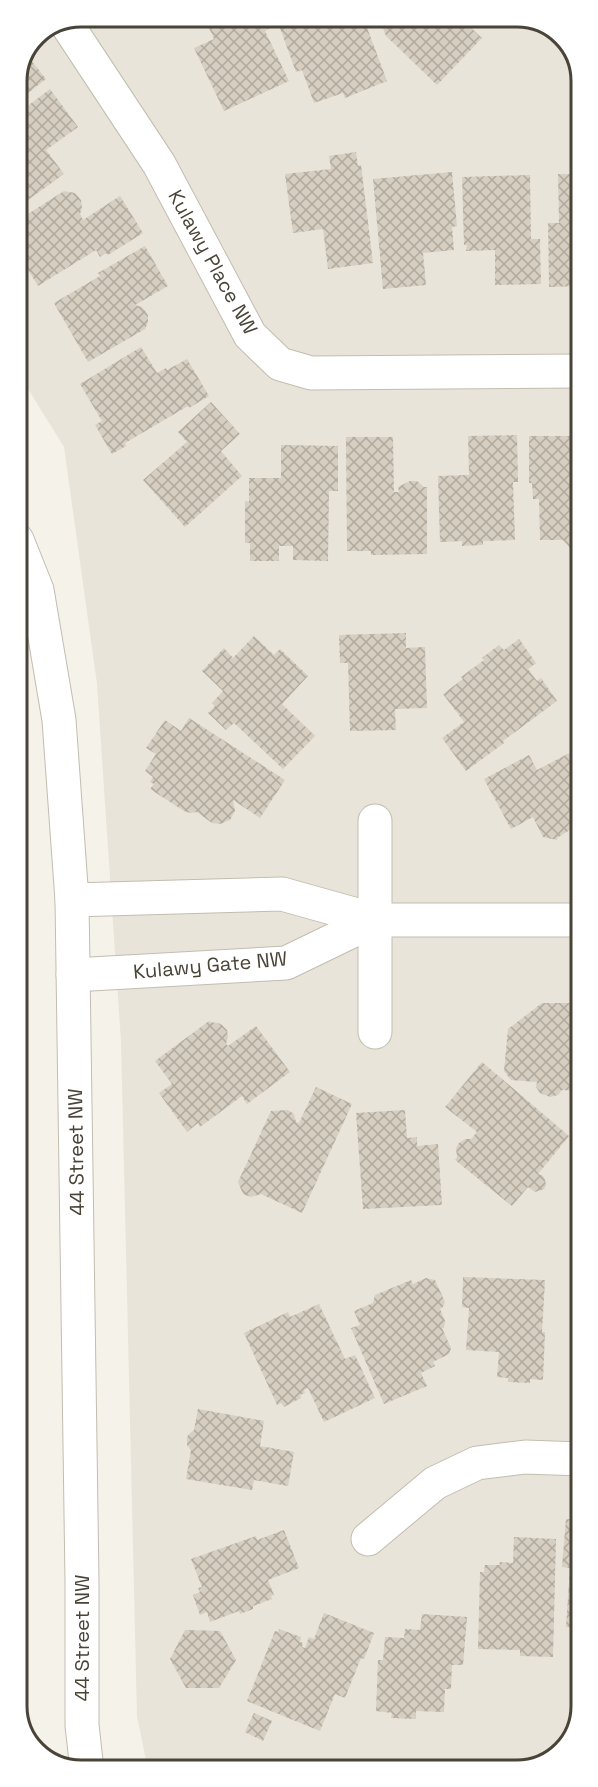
<svg xmlns="http://www.w3.org/2000/svg" width="598" height="1787" font-family="'Space Grotesk',sans-serif">
<style>
.residential{fill:#e9e4d9}
.building{fill:url(#building-cross-hatch)}
.lines{fill:none;stroke-linecap:round;stroke-linejoin:round}
.minor-casing{stroke:#c3bdb0;stroke-width:35}
.minor{stroke:#fff;stroke-width:33}
.labels{text-anchor:middle;stroke-width:4.5;stroke-linejoin:round;paint-order:stroke}
.street-label{font-size:20px;fill:#494338;stroke:#fff}
.rim{fill:none;stroke:#494338;stroke-width:3}
</style>
<defs>
<pattern id="building-cross-hatch" width="8" height="8" patternUnits="userSpaceOnUse" patternTransform="scale(1.5)"><rect width="8" height="8" fill="#d6cec0"/><path d="M0 0l8 8M0 8l8-8" fill="none" stroke="#b0a99d"/></pattern>
</defs>
<rect width="100%" height="100%" fill="#f5f2ea"/>
<!-- residential -->
<path class="residential" d="M 81,17 L 521,17 L 559,32 L 579,65 L 581,1706 L 568,1745 L 533,1768 L 148,1770 L 137,1716 L 121,1042 L 97,684 L 64,447 L 17,371 L 17,78 L 36,35 Z"/>
<!-- building -->
<g class="building">
<path d="M 204,17 L 264,17 L 270,28 L 265,31 L 289,81 L 224,111 L 194,48 L 214,39 Z"/>
<path d="M 286,17 L 322,17 L 323,21 L 334,17 L 363,17 L 387,81 L 345,98 L 343,93 L 314,103 L 302,70 L 296,72 L 277,20 Z"/>
<path d="M 387,17 L 459,17 L 482,38 L 437,85 L 386,36 L 382,26 Z"/>
<path d="M 27,55 L 46,79 L 23,97 L 24,98 L 17,104 L 17,77 Z"/>
<path d="M 50,89 L 78,127 L 46,150 L 64,174 L 17,208 L 17,121 L 20,119 L 17,114 Z"/>
<path d="M 356,152 L 358,166 L 361,165 L 373,263 L 328,269 L 323,229 L 293,233 L 285,174 L 331,169 L 329,156 Z"/>
<path d="M 452,172 L 457,226 L 452,227 L 454,250 L 423,253 L 426,285 L 383,289 L 373,179 Z"/>
<path d="M 558,174 L 580,174 L 580,286 L 549,287 L 548,223 L 559,223 Z"/>
<path d="M 530,175 L 531,239 L 540,239 L 541,284 L 495,285 L 495,250 L 466,251 L 467,245 L 464,245 L 462,177 Z"/>
<path d="M 64,191 L 75,193 L 81,200 L 82,208 L 80,214 L 83,220 L 120,196 L 143,233 L 108,255 L 106,253 L 100,257 L 96,250 L 38,286 L 17,252 L 17,221 Z"/>
<path d="M 145,246 L 168,286 L 135,305 L 142,307 L 148,315 L 148,322 L 145,329 L 88,362 L 54,303 L 100,276 L 98,273 Z"/>
<path d="M 141,347 L 157,373 L 166,368 L 167,370 L 187,359 L 209,396 L 189,408 L 188,406 L 125,443 L 126,446 L 112,454 L 95,425 L 102,421 L 80,384 Z"/>
<path d="M 211,402 L 240,434 L 221,451 L 242,476 L 185,527 L 143,480 L 187,442 L 178,432 Z"/>
<path d="M 517,435 L 518,482 L 513,482 L 515,540 L 483,541 L 483,545 L 462,546 L 462,541 L 440,542 L 438,476 L 469,475 L 468,436 Z"/>
<path d="M 529,436 L 574,436 L 575,467 L 580,467 L 580,548 L 570,548 L 563,540 L 540,540 L 539,499 L 533,499 L 532,483 L 529,483 Z"/>
<path d="M 346,437 L 393,437 L 394,492 L 399,492 L 398,487 L 410,481 L 417,481 L 424,487 L 427,487 L 427,554 L 371,555 L 371,551 L 347,551 Z"/>
<path d="M 281,445 L 338,446 L 338,491 L 329,491 L 328,561 L 293,560 L 293,546 L 279,546 L 279,561 L 250,561 L 250,543 L 245,543 L 245,501 L 249,502 L 249,478 L 281,478 Z"/>
<path d="M 406,633 L 406,648 L 425,647 L 427,708 L 395,709 L 396,730 L 350,731 L 348,663 L 340,663 L 339,635 Z"/>
<path d="M 254,636 L 274,655 L 280,649 L 308,676 L 282,704 L 315,736 L 283,769 L 234,723 L 226,730 L 208,713 L 215,706 L 212,703 L 223,691 L 202,671 L 224,648 L 233,658 Z"/>
<path d="M 519,639 L 536,663 L 528,669 L 537,681 L 541,678 L 557,701 L 503,741 L 504,743 L 466,771 L 442,738 L 464,722 L 443,694 L 463,679 L 461,677 L 484,660 L 482,658 L 499,645 L 504,650 Z"/>
<path d="M 189,718 L 285,780 L 260,818 L 233,800 L 235,811 L 230,820 L 220,824 L 212,823 L 197,812 L 190,813 L 184,811 L 150,789 L 154,784 L 150,782 L 153,777 L 145,771 L 156,754 L 146,748 L 165,720 L 181,731 Z"/>
<path d="M 577,749 L 580,755 L 580,824 L 565,833 L 557,838 L 557,840 L 543,837 L 533,817 L 511,829 L 484,779 L 529,755 L 537,770 Z"/>
<path d="M 571,1001 L 581,1002 L 580,1091 L 562,1090 L 558,1095 L 550,1097 L 540,1093 L 536,1087 L 537,1082 L 511,1080 L 504,1071 L 508,1029 L 542,1003 L 571,1003 Z"/>
<path d="M 209,1021 L 210,1022 L 218,1023 L 222,1025 L 227,1030 L 228,1037 L 226,1044 L 228,1046 L 256,1026 L 290,1072 L 247,1104 L 242,1096 L 200,1127 L 198,1123 L 187,1132 L 159,1093 L 172,1084 L 155,1061 Z"/>
<path d="M 482,1062 L 569,1136 L 538,1174 L 543,1176 L 545,1180 L 546,1185 L 544,1189 L 535,1192 L 528,1187 L 512,1206 L 455,1160 L 457,1157 L 456,1148 L 459,1143 L 465,1139 L 471,1139 L 477,1132 L 445,1107 Z"/>
<path d="M 316,1087 L 352,1104 L 302,1213 L 261,1194 L 251,1197 L 243,1194 L 238,1182 L 271,1111 L 288,1110 L 294,1114 L 296,1122 L 299,1123 Z"/>
<path d="M 405,1110 L 407,1138 L 417,1137 L 417,1146 L 438,1144 L 442,1205 L 363,1209 L 356,1113 Z"/>
<path d="M 463,1277 L 545,1280 L 542,1332 L 545,1332 L 543,1380 L 530,1379 L 530,1383 L 508,1382 L 508,1378 L 497,1377 L 499,1352 L 466,1350 L 469,1308 L 462,1307 Z"/>
<path d="M 426,1278 L 435,1280 L 445,1302 L 443,1307 L 440,1309 L 445,1321 L 444,1328 L 442,1328 L 451,1348 L 449,1354 L 433,1362 L 435,1366 L 421,1373 L 427,1386 L 384,1404 L 351,1328 L 360,1325 L 354,1311 L 373,1303 L 375,1295 L 411,1280 L 413,1284 Z"/>
<path d="M 319,1304 L 345,1359 L 355,1355 L 375,1398 L 324,1422 L 308,1388 L 304,1390 L 305,1393 L 300,1395 L 301,1398 L 284,1407 L 281,1403 L 277,1405 L 244,1333 L 288,1312 L 290,1317 Z"/>
<path d="M 198,1409 L 264,1421 L 260,1446 L 294,1452 L 288,1486 L 254,1480 L 252,1490 L 186,1479 L 191,1450 L 187,1445 L 187,1438 L 188,1435 L 194,1430 Z"/>
<path d="M 566,1519 L 581,1520 L 581,1627 L 566,1627 L 570,1568 L 562,1567 Z"/>
<path d="M 284,1530 L 299,1568 L 268,1580 L 274,1595 L 271,1596 L 272,1599 L 253,1606 L 253,1609 L 240,1614 L 239,1611 L 210,1622 L 207,1612 L 200,1615 L 193,1595 L 200,1592 L 198,1588 L 202,1587 L 191,1559 L 256,1536 L 257,1540 Z"/>
<path d="M 514,1537 L 556,1539 L 553,1657 L 520,1656 L 520,1650 L 478,1649 L 480,1572 L 484,1572 L 485,1565 L 500,1565 L 499,1562 L 513,1563 Z"/>
<path d="M 324,1613 L 374,1633 L 364,1659 L 361,1658 L 345,1698 L 335,1694 L 320,1731 L 247,1701 L 275,1631 L 278,1632 L 279,1629 L 301,1637 L 300,1642 L 303,1643 L 302,1647 L 305,1648 L 309,1637 L 314,1639 Z"/>
<path d="M 422,1614 L 467,1617 L 463,1665 L 452,1665 L 451,1689 L 445,1689 L 444,1712 L 416,1711 L 416,1719 L 391,1718 L 392,1713 L 376,1711 L 378,1660 L 383,1660 L 385,1637 L 404,1638 L 405,1629 L 420,1630 Z"/>
<path d="M 185,1630 L 220,1631 L 236,1660 L 219,1688 L 186,1688 L 170,1659 Z"/>
<path d="M 254,1713 L 272,1721 L 263,1741 L 245,1732 Z"/>
</g>
<g class="lines">
<!-- minor casing -->
<g class="minor-casing">
<g id="minor">
<path d="M 66,23 L 159,164 L 250,335 L 280,364 L 311,373 L 580,371"/>
<path d="M 17,540 L 37,590 L 59,720 L 72,900 L 82,1581 L 82,1725 L 87,1770"/>
<path d="M 375,821 L 375,1032"/>
<path d="M 72,900 L 282,894 L 375,920 L 580,920"/>
<path d="M 73,975 L 286,963 L 375,920"/>
<path d="M 368,1539 L 435,1483 L 477,1463 L 525,1457 L 581,1459"/>
</g>
</g>
<!-- minor -->
<use href="#minor" class="minor"/>
</g>
<g class="labels">
<!-- street labels -->
<g class="street-label">
<text transform="translate(213 262) rotate(61)" y="7">Kulawy Place NW</text>
<text transform="translate(210 965) rotate(-5)" y="7">Kulawy Gate NW</text>
<text transform="translate(76 1152) rotate(-91)" y="7">44 Street NW</text>
<text transform="translate(82 1638) rotate(-90)" y="7">44 Street NW</text>
</g>
</g>
<!-- crop -->
<path d="M0 0H598V1787H0ZM81 27H517A54 54 0 0 1 571 81V1706A54 54 0 0 1 517 1760H81A54 54 0 0 1 27 1706V81A54 54 0 0 1 81 27Z" fill="#fff" fill-rule="evenodd"/>
<path class="rim" d="M81 27H517A54 54 0 0 1 571 81V1706A54 54 0 0 1 517 1760H81A54 54 0 0 1 27 1706V81A54 54 0 0 1 81 27Z"/>
</svg>
